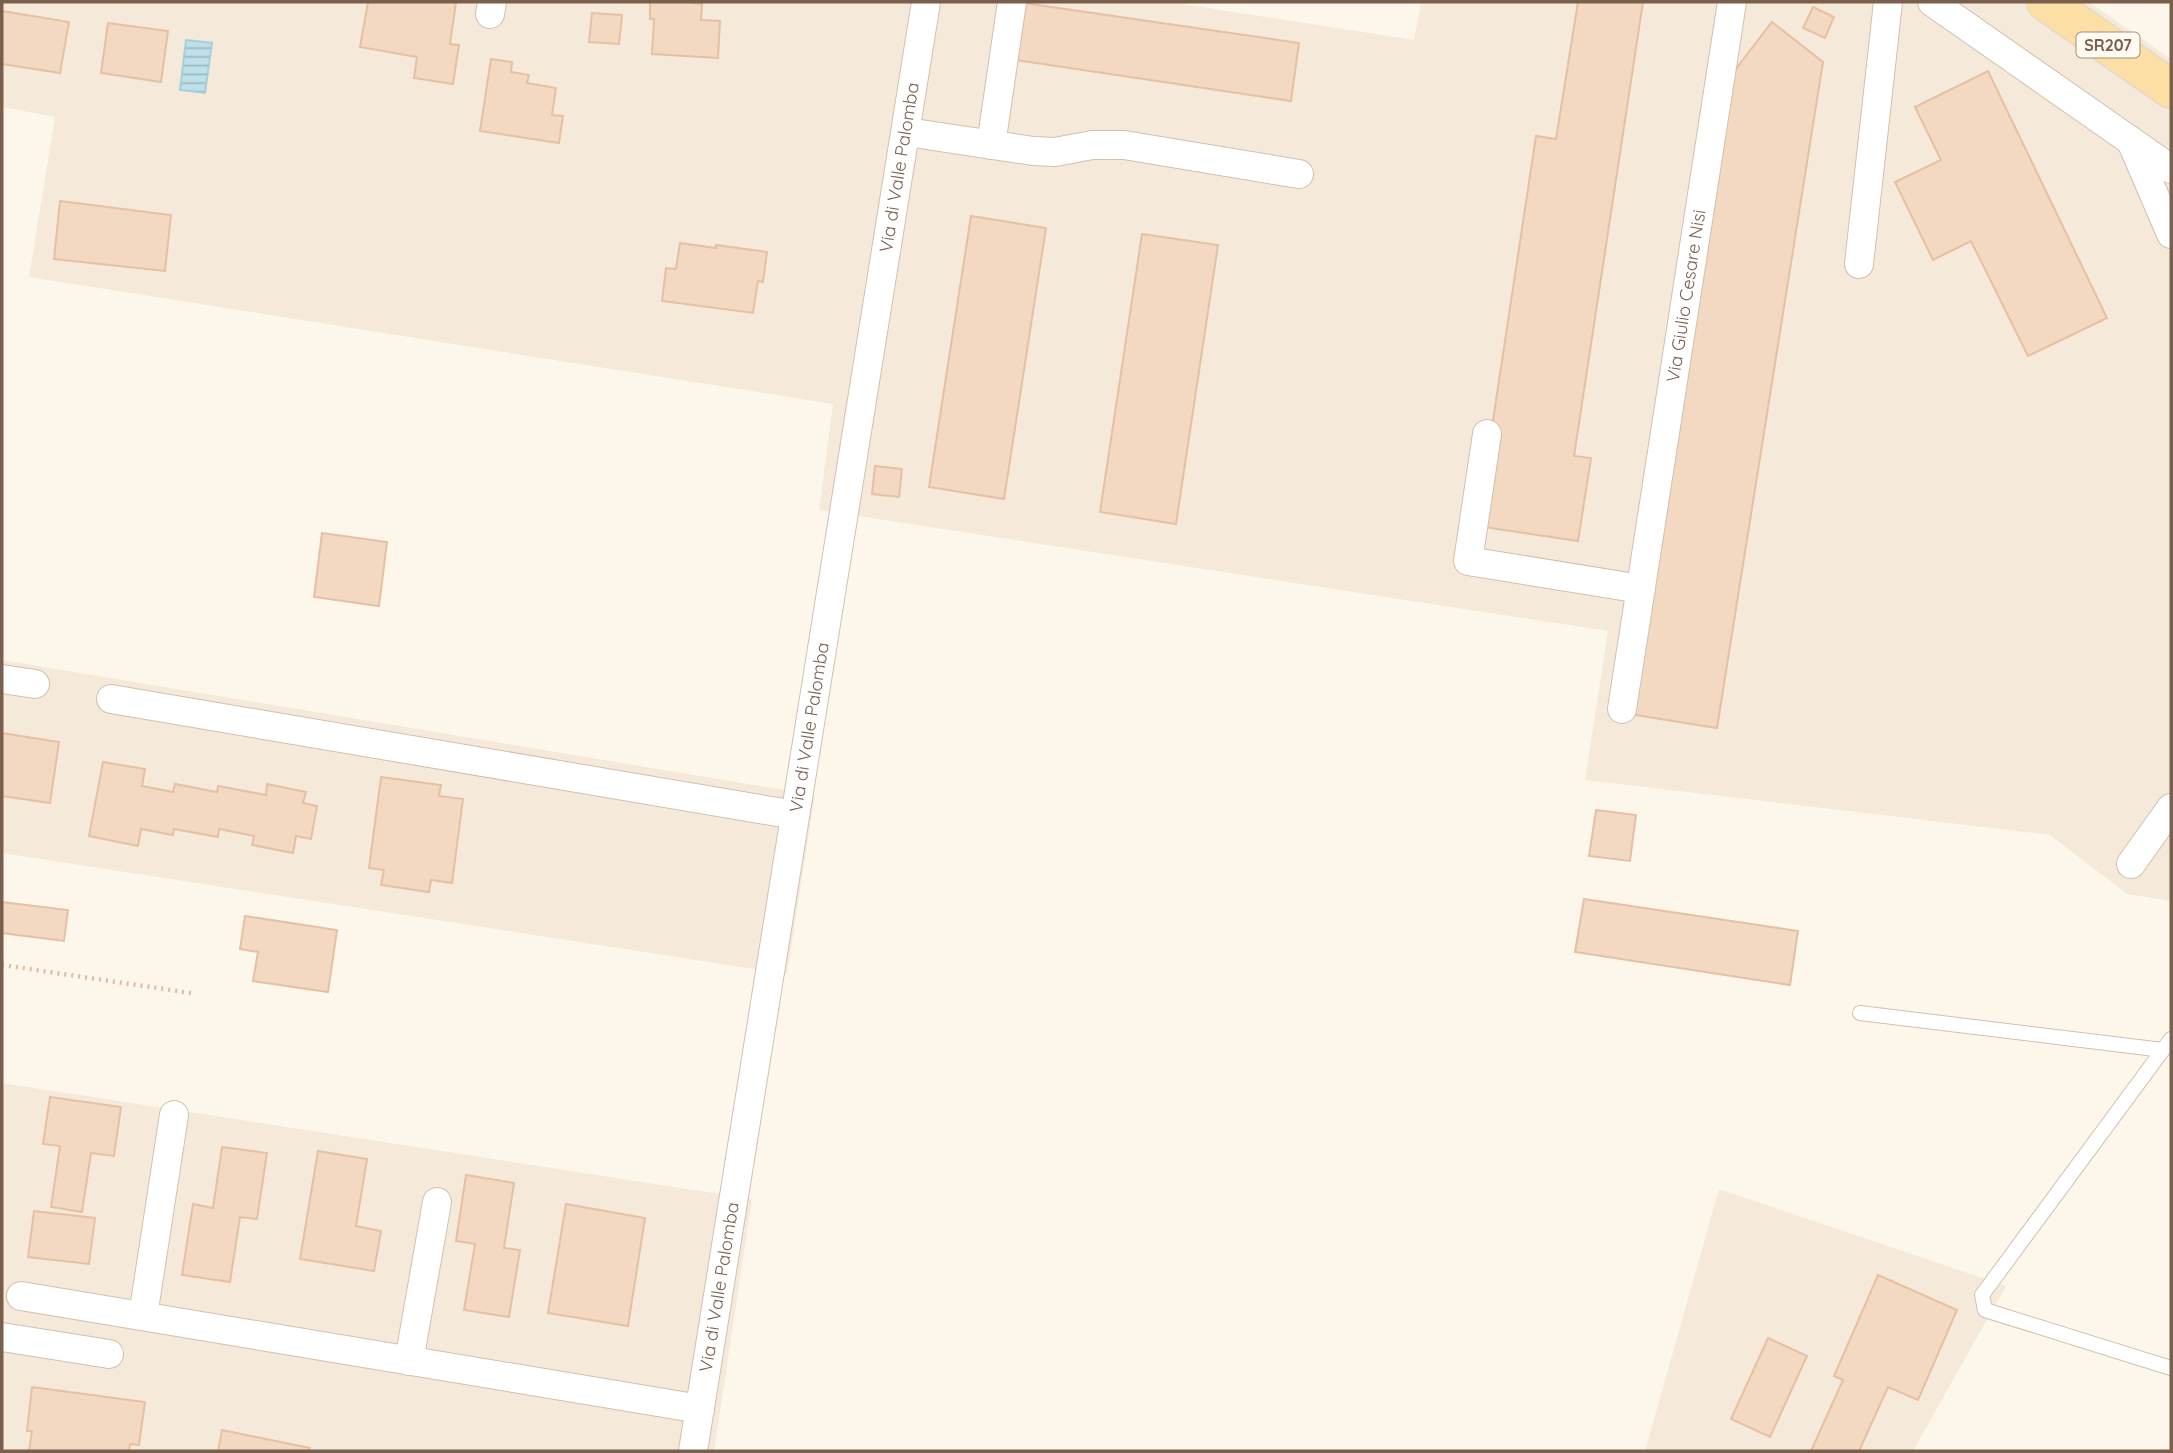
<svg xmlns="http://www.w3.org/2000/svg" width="2173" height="1453" font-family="Quicksand,sans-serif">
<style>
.residential{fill:#f5ead9}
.water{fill:url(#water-rules);stroke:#a4cfda;stroke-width:2}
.building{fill:#f3d8c2;stroke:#e6c0a2;stroke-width:2}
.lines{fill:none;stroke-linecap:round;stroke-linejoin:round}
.lane-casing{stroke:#d1c0af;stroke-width:16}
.street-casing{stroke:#d1c0af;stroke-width:30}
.primary-casing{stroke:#dcd5d1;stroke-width:40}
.path{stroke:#d9bca4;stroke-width:4.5;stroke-dasharray:2 5;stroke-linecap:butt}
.lane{stroke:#fff;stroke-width:14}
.street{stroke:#fff;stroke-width:28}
.primary{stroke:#fbdfa4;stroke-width:38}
.labels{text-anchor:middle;stroke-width:6;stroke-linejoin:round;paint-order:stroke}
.shield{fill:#fffbf2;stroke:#a28e7e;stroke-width:2}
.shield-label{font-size:16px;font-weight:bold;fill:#7a5f4d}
.street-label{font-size:18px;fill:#7a5f4d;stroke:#fffbf2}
</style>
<defs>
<pattern id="water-rules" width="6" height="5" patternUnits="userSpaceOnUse" patternTransform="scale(1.75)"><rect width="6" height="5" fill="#bee0e8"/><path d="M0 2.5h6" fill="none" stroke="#9fb9be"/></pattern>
</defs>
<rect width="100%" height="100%" fill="#fdf7eb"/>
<!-- residential -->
<g class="residential">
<path d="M 2,2 L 1170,2 L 1414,40 L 1421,2 L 2089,2 L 2171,59 L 2171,901 L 2127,894 L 2050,835 L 1585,780 L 1608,631 L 819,510 L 833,404 L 29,277 L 55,117 L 2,107 Z"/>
<path d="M 2,660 L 815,795 L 787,974 L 2,853 Z"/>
<path d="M 2,1083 L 752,1199 L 714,1451 L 2,1451 Z"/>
<path d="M 1719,1189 L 2006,1286 L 1913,1451 L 1645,1451 Z"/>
</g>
<!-- water -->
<path class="water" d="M 186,40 L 212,43 L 205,93 L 180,90 Z"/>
<!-- building -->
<g class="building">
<path d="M 368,2 L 456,2 L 450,44 L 459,45 L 453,84 L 414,78 L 417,57 L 360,47 Z"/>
<path d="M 650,2 L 688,2 L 702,4 L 701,20 L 720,21 L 718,58 L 652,54 L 654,19 L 650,19 Z"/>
<path d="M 1017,2 L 1299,43 L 1291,101 L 1009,59 Z"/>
<path d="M 1578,2 L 1643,2 L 1574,456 L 1591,458 L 1578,541 L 1477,526 L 1536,136 L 1556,139 Z"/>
<path d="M 1813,7 L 1834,17 L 1825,38 L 1803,28 Z"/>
<path d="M 2,11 L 69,22 L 60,73 L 2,64 Z"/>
<path d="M 592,13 L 622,15 L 619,44 L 589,42 Z"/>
<path d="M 1772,22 L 1823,62 L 1717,728 L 1629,714 L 1732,74 Z"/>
<path d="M 108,23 L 168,31 L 161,82 L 101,73 Z"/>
<path d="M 491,59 L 512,62 L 511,72 L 529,75 L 527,83 L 556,88 L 552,115 L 563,116 L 559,143 L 480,131 Z"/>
<path d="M 1988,71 L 2107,318 L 2028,356 L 1971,241 L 1933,260 L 1895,182 L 1941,160 L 1915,107 Z"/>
<path d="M 60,201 L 171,215 L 165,271 L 54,259 Z"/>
<path d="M 971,216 L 1046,228 L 1004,499 L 929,487 Z"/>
<path d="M 1142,234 L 1218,245 L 1176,524 L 1100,512 Z"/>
<path d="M 680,243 L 716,248 L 716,245 L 767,252 L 763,282 L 758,281 L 753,313 L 662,301 L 666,268 L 676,269 Z"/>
<path d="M 875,466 L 902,469 L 899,497 L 872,494 Z"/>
<path d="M 322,533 L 387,542 L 379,606 L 314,597 Z"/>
<path d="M 2,733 L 59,742 L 50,803 L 2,796 Z"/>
<path d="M 103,762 L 145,769 L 142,786 L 173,792 L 175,784 L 217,792 L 218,786 L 266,795 L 267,784 L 306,792 L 303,803 L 317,806 L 311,839 L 296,836 L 293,853 L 252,845 L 254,836 L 219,829 L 218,837 L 174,829 L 173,835 L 141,829 L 138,846 L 89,836 Z"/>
<path d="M 381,777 L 441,785 L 439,796 L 463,799 L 452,883 L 431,880 L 429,892 L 381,885 L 384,870 L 369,868 Z"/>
<path d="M 1596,810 L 1636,815 L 1630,861 L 1589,856 Z"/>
<path d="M 1584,899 L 1798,931 L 1790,985 L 1575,952 Z"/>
<path d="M 2,902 L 68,910 L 64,941 L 2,933 Z"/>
<path d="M 245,916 L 337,930 L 328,992 L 253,981 L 258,952 L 240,949 Z"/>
<path d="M 50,1097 L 121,1107 L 114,1156 L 91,1153 L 82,1212 L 51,1207 L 60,1146 L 43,1144 Z"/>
<path d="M 222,1147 L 267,1153 L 257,1219 L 240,1217 L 230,1282 L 182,1275 L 193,1204 L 213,1208 Z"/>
<path d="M 318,1151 L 367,1159 L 356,1226 L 381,1231 L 374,1271 L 300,1259 Z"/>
<path d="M 466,1175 L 514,1183 L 504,1248 L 520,1250 L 509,1317 L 464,1310 L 475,1244 L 456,1241 Z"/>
<path d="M 566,1204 L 645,1218 L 628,1326 L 548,1313 Z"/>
<path d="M 34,1211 L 95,1218 L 89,1264 L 28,1257 Z"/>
<path d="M 1878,1275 L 1957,1310 L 1918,1400 L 1888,1387 L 1859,1451 L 1811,1451 L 1843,1380 L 1834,1376 Z"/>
<path d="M 1768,1338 L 1807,1356 L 1770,1437 L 1731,1419 Z"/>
<path d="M 32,1387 L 145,1402 L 139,1445 L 130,1444 L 129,1451 L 29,1451 L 32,1431 L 27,1431 Z"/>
<path d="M 222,1430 L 310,1448 L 309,1451 L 218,1451 Z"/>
</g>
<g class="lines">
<!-- lane casing -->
<g class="lane-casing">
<g id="lane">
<path d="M 1860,1013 L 2163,1050"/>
<path d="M 2171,1039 L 1982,1295 L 1985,1310 L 2171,1368"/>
</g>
</g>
<!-- street casing -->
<g class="street-casing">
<g id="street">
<path d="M 1932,2 L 2131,141"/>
<path d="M 490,14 L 492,2"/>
<path d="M 907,132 L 1033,151 L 1055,152 L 1092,145 L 1124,145 L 1299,174"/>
<path d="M 991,145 L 1012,2"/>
<path d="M 2171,169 L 2131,141 L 2171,234"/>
<path d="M 1859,264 L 1888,2"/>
<path d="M 1487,434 L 1468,561 L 1641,589"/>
<path d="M 2,679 L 35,684"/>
<path d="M 111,699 L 795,815"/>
<path id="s1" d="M 1622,709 L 1732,2"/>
<path d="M 2131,864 L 2171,808"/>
<path d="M 21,1296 L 700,1409"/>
<path d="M 143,1316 L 174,1115"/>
<path d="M 2,1337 L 109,1354"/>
<path d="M 409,1361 L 437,1202"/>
<path id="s2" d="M 693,1451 L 926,2"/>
</g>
</g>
<!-- primary casing -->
<g class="primary-casing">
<path id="primary" d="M 2046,2 L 2171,89"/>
</g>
<!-- path -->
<path class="path" d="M 2,965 L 191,993"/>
<!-- lane -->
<use href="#lane" class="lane"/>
<!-- street -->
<use href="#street" class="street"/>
<!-- primary -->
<use href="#primary" class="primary"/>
</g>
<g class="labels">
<!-- shield labels -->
<rect class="shield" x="2076.5" y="32.5" width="63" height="25" rx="5"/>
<g class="shield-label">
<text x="2108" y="51">SR207</text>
</g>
<!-- street labels -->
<g class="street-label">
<text dy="6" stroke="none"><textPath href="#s2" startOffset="1300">Via di Valle Palomba</textPath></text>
<text dy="6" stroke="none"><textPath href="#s1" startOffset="418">Via Giulio Cesare Nisi</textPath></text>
<text dy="6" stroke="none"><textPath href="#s2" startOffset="733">Via di Valle Palomba</textPath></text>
<text dy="6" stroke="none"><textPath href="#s2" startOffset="166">Via di Valle Palomba</textPath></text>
</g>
</g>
<!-- border -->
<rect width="2173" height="1453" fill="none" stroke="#7a5f4d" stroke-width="7"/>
</svg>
